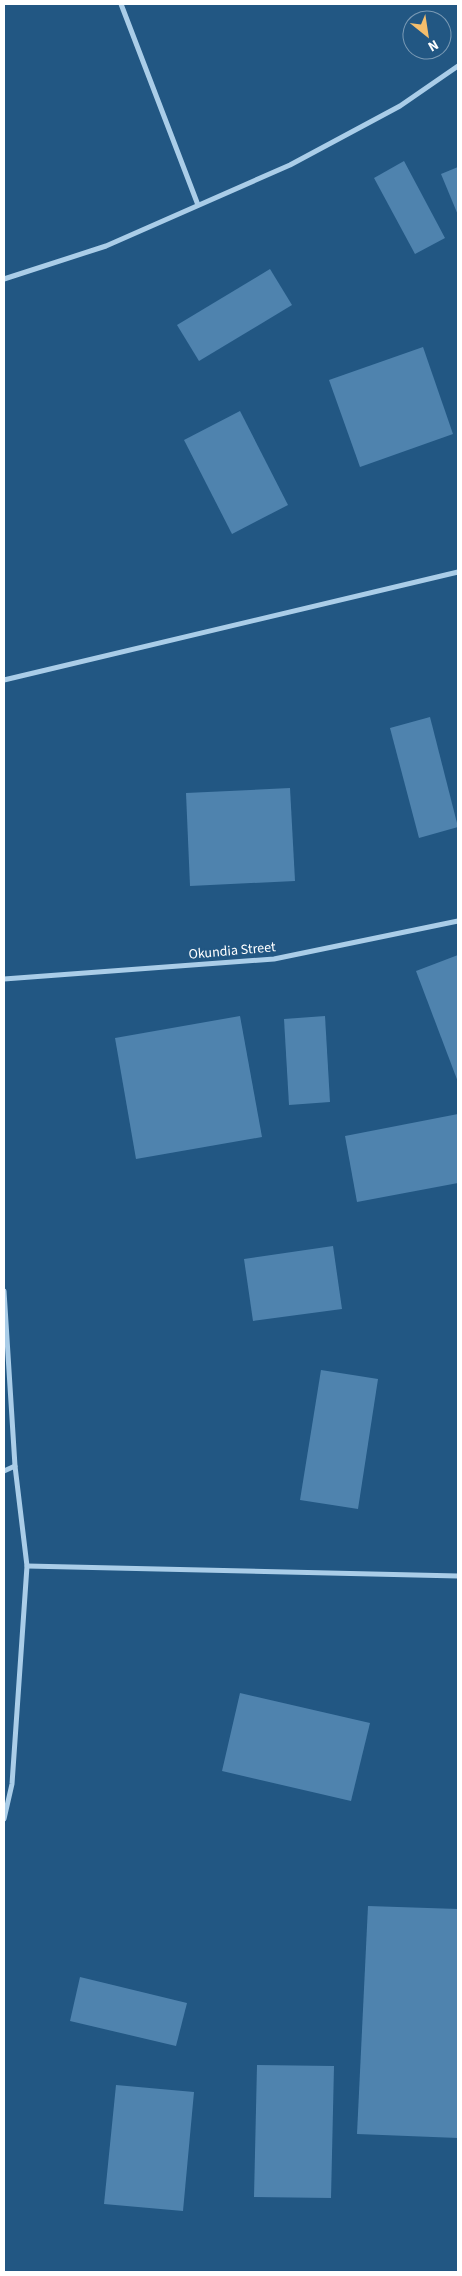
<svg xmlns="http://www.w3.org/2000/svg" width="462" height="2276" font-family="'Source Sans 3',sans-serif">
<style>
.building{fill:#4f83ae}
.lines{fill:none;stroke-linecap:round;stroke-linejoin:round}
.street{stroke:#aacde8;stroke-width:5}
.labels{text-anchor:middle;stroke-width:4;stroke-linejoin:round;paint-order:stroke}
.street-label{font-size:14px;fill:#fff;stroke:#225783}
</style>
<rect width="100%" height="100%" fill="#225783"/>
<!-- building -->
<g class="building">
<path d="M 404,161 L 445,238 L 415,254 L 374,178 Z"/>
<path d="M 458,167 L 458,215 L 441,174 Z"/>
<path d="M 270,269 L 292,305 L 199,361 L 177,325 Z"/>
<path d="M 423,347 L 453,434 L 360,467 L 329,380 Z"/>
<path d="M 240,411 L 288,505 L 232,534 L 184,440 Z"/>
<path d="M 430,717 L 458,827 L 419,838 L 390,728 Z"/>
<path d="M 290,788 L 295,881 L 190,886 L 186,793 Z"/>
<path d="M 458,955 L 458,1082 L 416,971 Z"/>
<path d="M 240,1016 L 262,1137 L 136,1159 L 115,1038 Z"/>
<path d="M 325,1016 L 330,1102 L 289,1105 L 284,1019 Z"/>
<path d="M 458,1114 L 458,1183 L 357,1202 L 345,1136 Z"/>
<path d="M 333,1246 L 342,1309 L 253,1321 L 244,1259 Z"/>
<path d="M 321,1370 L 378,1379 L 358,1509 L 300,1500 Z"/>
<path d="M 240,1693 L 370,1723 L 351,1801 L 222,1771 Z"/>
<path d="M 368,1906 L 458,1909 L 458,2138 L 357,2134 Z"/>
<path d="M 80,1977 L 187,2003 L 176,2046 L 70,2021 Z"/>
<path d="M 257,2065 L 334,2066 L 331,2198 L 254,2197 Z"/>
<path d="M 116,2085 L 194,2092 L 183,2211 L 104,2204 Z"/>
</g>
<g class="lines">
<!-- street -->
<g class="street">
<path d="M 121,4 L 198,205"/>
<path d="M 4,279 L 106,246 L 290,165 L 400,106 L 458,66"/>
<path d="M 4,680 L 458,572"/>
<path d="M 4,979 L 274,959 L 458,921"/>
<path d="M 4,1291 L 15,1466 L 27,1566 L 12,1784 L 4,1819"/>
<path d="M 4,1471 L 15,1466"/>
<path d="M 27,1566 L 458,1576"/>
</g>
</g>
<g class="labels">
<!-- street labels -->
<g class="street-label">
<text transform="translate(232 950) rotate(-5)" y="5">Okundia Street</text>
</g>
</g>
<!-- border -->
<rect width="462" height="2276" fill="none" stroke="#ffffff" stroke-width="10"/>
<!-- north arrow -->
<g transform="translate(427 35) rotate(150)"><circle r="24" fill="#225783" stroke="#7a9ab5"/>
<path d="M0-4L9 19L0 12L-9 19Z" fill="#f4be6c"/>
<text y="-8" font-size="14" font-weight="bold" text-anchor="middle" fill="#ffffff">N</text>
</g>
</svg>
